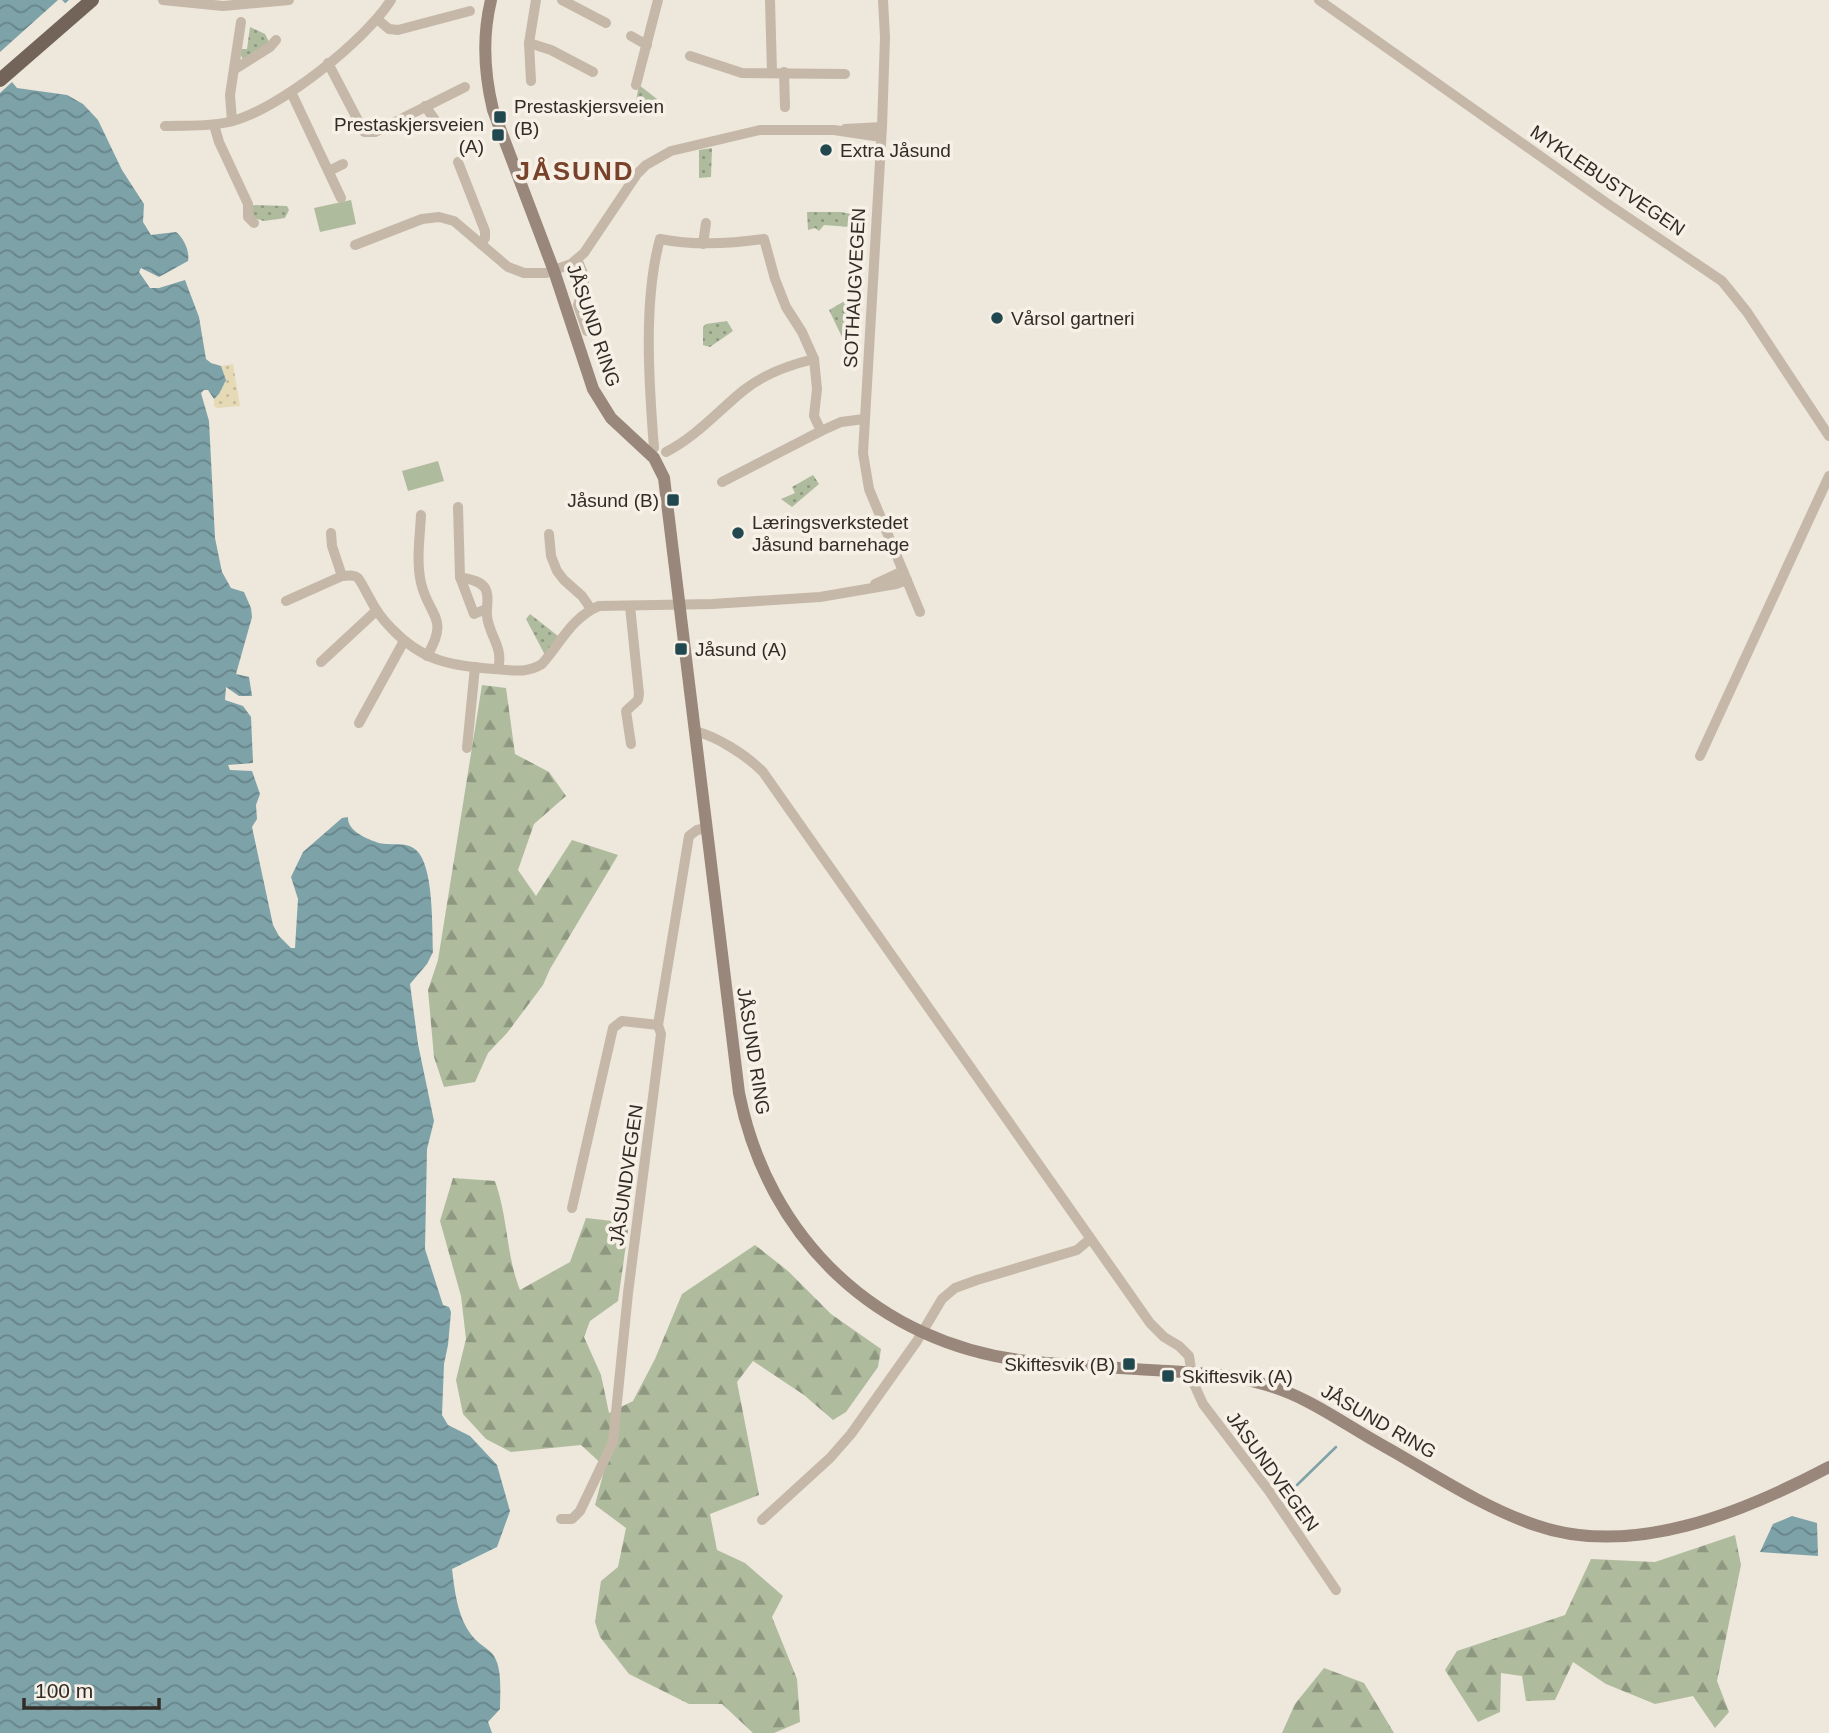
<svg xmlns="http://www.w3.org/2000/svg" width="1829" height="1733" font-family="Arial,sans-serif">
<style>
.forest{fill:url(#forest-firs)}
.sand{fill:url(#sand-dots)}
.park{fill:url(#park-dots)}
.pitch{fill:#aebb9d}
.water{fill:url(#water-waves)}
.pier{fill:#eee7db}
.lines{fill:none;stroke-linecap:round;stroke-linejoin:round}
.stream{stroke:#7da2a8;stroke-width:2.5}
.minor{stroke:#c5b8a8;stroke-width:10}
.secondary{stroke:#98877a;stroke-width:12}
.primary{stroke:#73645a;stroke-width:14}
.poi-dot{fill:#22484f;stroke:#f6f0e6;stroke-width:2.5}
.labels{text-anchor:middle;stroke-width:7;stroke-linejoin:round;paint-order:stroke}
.poi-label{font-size:19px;fill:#322c27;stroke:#f6f0e6;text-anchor:start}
.street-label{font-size:19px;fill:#322c27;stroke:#f6f0e6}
.district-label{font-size:26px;font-weight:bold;letter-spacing:2px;fill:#78432a;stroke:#f6f0e6}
</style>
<defs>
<pattern id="forest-firs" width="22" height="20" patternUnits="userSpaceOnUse" patternTransform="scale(1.75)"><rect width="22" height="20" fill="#aebb9d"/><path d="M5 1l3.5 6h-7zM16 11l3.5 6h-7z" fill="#8e9880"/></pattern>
<pattern id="sand-dots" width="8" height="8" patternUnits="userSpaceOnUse" patternTransform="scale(1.75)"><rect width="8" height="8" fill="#e6d9b5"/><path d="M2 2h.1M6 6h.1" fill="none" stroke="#c6ba9c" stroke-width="1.8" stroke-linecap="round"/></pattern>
<pattern id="park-dots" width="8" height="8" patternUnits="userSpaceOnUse" patternTransform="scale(1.75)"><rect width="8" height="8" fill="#aebb9d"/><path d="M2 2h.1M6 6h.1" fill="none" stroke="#8e9880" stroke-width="1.8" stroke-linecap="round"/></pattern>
<pattern id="water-waves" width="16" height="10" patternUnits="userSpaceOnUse" patternTransform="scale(1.75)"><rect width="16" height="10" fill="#7da2a8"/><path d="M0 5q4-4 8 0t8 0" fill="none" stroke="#678489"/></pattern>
</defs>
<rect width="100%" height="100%" fill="#eee7db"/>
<!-- forest -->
<g class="forest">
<path d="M 482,685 L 506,688 L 515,754 L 549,772 L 566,796 L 534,824 L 518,870 L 536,896 L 572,840 L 618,855 L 550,969 L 543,985 L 507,1033 L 488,1053 L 475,1082 L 444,1087 L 434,1057 L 428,990 L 438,960 Z"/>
<path d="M 453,1178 L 495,1181 C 508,1217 506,1255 520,1290 L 570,1262 L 586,1218 L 629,1223 L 618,1301 L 590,1321 L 584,1337 L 601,1375 L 609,1413 L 633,1401 L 655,1359 L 682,1294 L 755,1245 L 788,1271 L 831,1314 L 881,1349 L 878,1367 L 846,1412 L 833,1420 L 804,1395 L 753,1361 L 737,1382 L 759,1495 L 710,1514 L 717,1550 L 745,1563 L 783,1596 L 772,1617 L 797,1679 L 800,1722 L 774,1733 L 753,1733 L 722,1704 L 689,1704 L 629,1674 L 600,1637 L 595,1622 L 601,1581 L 618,1567 L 626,1528 L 595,1505 L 605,1467 L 581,1445 L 511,1452 L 486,1439 L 463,1414 L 456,1380 L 466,1339 L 461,1296 L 440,1221 Z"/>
<path d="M 1735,1535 L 1741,1565 L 1717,1681 L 1729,1712 L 1715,1728 L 1693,1696 L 1655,1704 L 1606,1684 L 1573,1662 L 1555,1700 L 1526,1701 L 1522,1676 L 1501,1673 L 1500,1712 L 1478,1722 L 1445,1670 L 1457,1651 L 1565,1615 L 1591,1559 L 1655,1562 Z"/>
<path d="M 1324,1668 L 1364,1683 L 1394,1733 L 1282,1733 L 1295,1704 Z"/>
</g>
<!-- sand -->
<path class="sand" d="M 233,364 L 240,406 L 217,408 L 214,406 L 214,399 L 219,394 L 226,380 L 221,366 Z"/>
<!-- park -->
<g class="park">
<path d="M 250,27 L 265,34 L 269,42 L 247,58 L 242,58 L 239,49 L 247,49 Z"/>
<path d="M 639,85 L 657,99 L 657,111 L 641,117 L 634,111 Z"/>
<path d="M 712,148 L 711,177 L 699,178 L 699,150 Z"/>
<path d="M 251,205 L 287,206 L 289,210 L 285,218 L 264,221 L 251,217 Z"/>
<path d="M 841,212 L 851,214 L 856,222 L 850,227 L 824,225 L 819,231 L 815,228 L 808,230 L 807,212 Z"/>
<path d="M 843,302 L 851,304 L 849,334 L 842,337 L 829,310 Z"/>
<path d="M 727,321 L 733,331 L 710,347 L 703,345 L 703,327 L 706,324 Z"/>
<path d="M 813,475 L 819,484 L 792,507 L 781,499 L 795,493 L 792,487 Z"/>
<path d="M 530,614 L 558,636 L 545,655 L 526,619 Z"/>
</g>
<!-- pitch -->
<g class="pitch">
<path d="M 351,200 L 356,224 L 320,232 L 314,208 Z"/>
<path d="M 438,461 L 444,481 L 408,491 L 402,471 Z"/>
</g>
<!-- water -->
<g class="water">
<path d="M 0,0 L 69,0 L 0,62 Z"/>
<path d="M 12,82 L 17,88 L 67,95 L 83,104 L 98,120 L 122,170 L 144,204 L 143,222 L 151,235 L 176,232 C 184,238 190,252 188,261 L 159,277 L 141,268 L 139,272 L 150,288 L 159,288 L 185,280 L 199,317 L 206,359 L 211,363 L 221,366 L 226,380 L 219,394 L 214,399 L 208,390 L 204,390 L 201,393 L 209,421 L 215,538 L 222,572 L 231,588 L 244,592 L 251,608 L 252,617 L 236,674 L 249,677 L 252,696 L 239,696 L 226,687 L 225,700 L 243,706 L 251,717 L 253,763 L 228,765 L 230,770 L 252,771 L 260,794 L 256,805 L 257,819 L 252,827 L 273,925 L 279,936 L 291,948 L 295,948 L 298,899 L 291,877 L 303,852 L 342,818 L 348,817 C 347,831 367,839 379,843 C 391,846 406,841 416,850 C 434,865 432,928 433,952 L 427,964 L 410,984 L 418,1044 L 434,1121 L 427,1149 L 425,1249 L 443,1305 L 449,1307 L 451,1312 L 448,1345 L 444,1364 L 442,1415 L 448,1425 L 470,1436 L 497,1465 L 510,1511 L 497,1547 L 452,1569 C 455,1593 458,1623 477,1641 C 484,1648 492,1650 496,1660 C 502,1673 500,1695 500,1709 L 488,1722 L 492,1733 L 0,1733 L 0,93 Z"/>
<path d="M 1792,1516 L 1817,1523 L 1818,1556 L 1760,1552 L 1773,1524 Z"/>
</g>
<!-- pier -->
<path class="pier" d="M 58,0 L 62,0 L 68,6 L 34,40 L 0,65 L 0,52 Z"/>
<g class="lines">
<!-- stream -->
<path class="stream" d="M 1297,1485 L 1336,1447"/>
<!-- minor -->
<g class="minor">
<path d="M 163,0 L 223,6 L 289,0"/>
<path d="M 562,0 L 606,23"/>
<path d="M 770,0 L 772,72"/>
<path d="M 883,0 L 885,37 L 882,127 L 863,453 L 869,489 L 920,612"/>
<path d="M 1319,0 L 1608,204 L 1722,281 L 1747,312 L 1829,436"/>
<path d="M 377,19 L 389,29 L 398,30 L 470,11"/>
<path d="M 631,36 L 647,45"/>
<path d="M 529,43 L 551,50 L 593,72"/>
<path d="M 690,56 L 742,73 L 845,74"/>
<path d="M 328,63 L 364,132 L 375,132 L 465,87"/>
<path d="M 235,69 L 270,47 L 276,40"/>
<path d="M 784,72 L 785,107"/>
<path d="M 531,81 L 529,43 L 536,0"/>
<path d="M 636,85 L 658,0"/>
<path d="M 291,92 L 341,198"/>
<path d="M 425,106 L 435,120"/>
<path d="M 232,121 L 230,95 L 241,22"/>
<path d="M 214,125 L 219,142 L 248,204 L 248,217 L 254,223"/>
<path d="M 165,126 C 186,125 208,127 229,122 C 278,110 364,42 391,0"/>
<path d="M 845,129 L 882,127"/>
<path d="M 458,162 L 485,231 L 485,238 L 481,244"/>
<path d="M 329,171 L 343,164"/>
<path d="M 703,244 L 706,223"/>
<path d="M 355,245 L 422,219 L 439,217 L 454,221 L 508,267 L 524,273 L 546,273 L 571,264 L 584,253 L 637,174 L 646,165 L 671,151 L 760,130 L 834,130 L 881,137"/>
<path d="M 577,259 L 584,276 L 584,286 L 578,305 L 587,331"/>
<path d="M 666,452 C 697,436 718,411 744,390 C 764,374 789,365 814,359"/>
<path d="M 649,453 L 654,448 C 649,385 643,300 660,239 C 695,246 729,244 764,239 L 775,279 L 786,307 L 802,332 L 814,359 L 817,389 L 814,416 L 821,431"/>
<path d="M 722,482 L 821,431 L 841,422 L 864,419"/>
<path d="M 458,507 L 460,577 L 474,614 L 486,609"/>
<path d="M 421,515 C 420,536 416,561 421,583 C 429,617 450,617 427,656"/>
<path d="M 331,533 L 332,546 L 342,576"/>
<path d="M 549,534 L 551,556 L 557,571 L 564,580 L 582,596 L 591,609"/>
<path d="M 460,577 C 468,579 480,580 485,588 C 490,596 486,607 487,616 C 489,636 504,647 498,669"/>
<path d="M 875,584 L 903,571"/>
<path d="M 286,601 L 342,576 C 347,576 354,574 358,578 C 362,583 366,592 369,597 C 375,609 382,619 391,628 C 423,662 450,665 494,669 C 511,670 526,674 542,664 C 560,644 572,617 599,606 L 712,604 L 820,597 L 896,584 L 907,580"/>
<path d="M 630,606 L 639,694 L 638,700 L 626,711 L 631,744"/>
<path d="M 321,662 L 376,611"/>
<path d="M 359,723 L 404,641"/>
<path d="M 695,731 C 718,737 746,755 763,772 L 1150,1323 L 1164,1337 L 1179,1346 L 1189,1356 L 1193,1382 L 1203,1404 L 1269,1491 L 1336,1590"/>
<path d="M 467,748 L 475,667"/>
<path d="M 1700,756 L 1829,476"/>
<path d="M 572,1208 L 613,1028 L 622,1021 L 658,1025"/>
<path d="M 561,1519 L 572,1519 L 580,1511 L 613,1442 L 628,1293 L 661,1034 L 658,1025 L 689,836 L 697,830 L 706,828"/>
<path d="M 762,1520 L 830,1458 L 851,1434 L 917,1341 L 942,1299 L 955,1288 L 977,1280 L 1077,1250 L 1090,1239"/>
</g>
<!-- secondary -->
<path class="secondary" d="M 491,0 C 482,37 484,73 493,110 L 554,271 L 593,389 L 611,418 L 654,458 L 664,478 L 739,1093 C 768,1239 878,1344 1027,1361 C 1074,1366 1121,1368 1168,1371 C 1200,1373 1232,1375 1263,1384 C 1306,1395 1344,1424 1382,1445 C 1432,1473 1482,1507 1535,1525 C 1632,1559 1744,1512 1829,1467"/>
<!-- primary -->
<path class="primary" d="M 0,80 L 92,0"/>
</g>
<!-- markers -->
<g class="poi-dot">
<rect x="493" y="110" width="14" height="14" rx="3.5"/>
<rect x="491" y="128" width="14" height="14" rx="3.5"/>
<circle cx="826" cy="150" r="7"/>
<circle cx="997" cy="318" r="7"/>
<rect x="666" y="493" width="14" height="14" rx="3.5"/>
<circle cx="738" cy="533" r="7"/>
<rect x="674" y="642" width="14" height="14" rx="3.5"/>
<rect x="1122" y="1357" width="14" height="14" rx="3.5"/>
<rect x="1161" y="1369" width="14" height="14" rx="3.5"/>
</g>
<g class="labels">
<!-- poi labels -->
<g class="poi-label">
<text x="514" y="113">Prestaskjersveien<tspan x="514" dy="22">(B)</tspan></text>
<text x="484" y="131" text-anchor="end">Prestaskjersveien<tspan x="484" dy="22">(A)</tspan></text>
<text x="840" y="157">Extra Jåsund</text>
<text x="1011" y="325">Vårsol gartneri</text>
<text x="659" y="507" text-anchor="end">Jåsund (B)</text>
<text x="752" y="529">Læringsverkstedet<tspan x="752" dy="22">Jåsund barnehage</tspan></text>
<text x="695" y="656">Jåsund (A)</text>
<text x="1115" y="1371" text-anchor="end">Skiftesvik (B)</text>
<text x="1182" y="1383">Skiftesvik (A)</text>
</g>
<!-- street labels -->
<g class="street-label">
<text transform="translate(1608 180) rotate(34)" y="7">MYKLEBUSTVEGEN</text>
<text transform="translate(854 288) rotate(-87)" y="7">SOTHAUGVEGEN</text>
<text transform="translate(594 325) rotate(71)" y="7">JÅSUND RING</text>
<text transform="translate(754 1051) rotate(81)" y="7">JÅSUND RING</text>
<text transform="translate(626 1175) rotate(-82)" y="7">JÅSUNDVEGEN</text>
<text transform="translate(1379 1421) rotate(30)" y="7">JÅSUND RING</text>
<text transform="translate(1273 1471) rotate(54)" y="7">JÅSUNDVEGEN</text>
</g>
<!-- district labels -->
<g class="district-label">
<text x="575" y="180">JÅSUND</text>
</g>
</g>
<!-- scale -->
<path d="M24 1698v10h135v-10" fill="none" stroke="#322c27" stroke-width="3.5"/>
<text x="35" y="1698" font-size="21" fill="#322c27" stroke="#f6f0e6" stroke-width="5" paint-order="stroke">100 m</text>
</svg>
